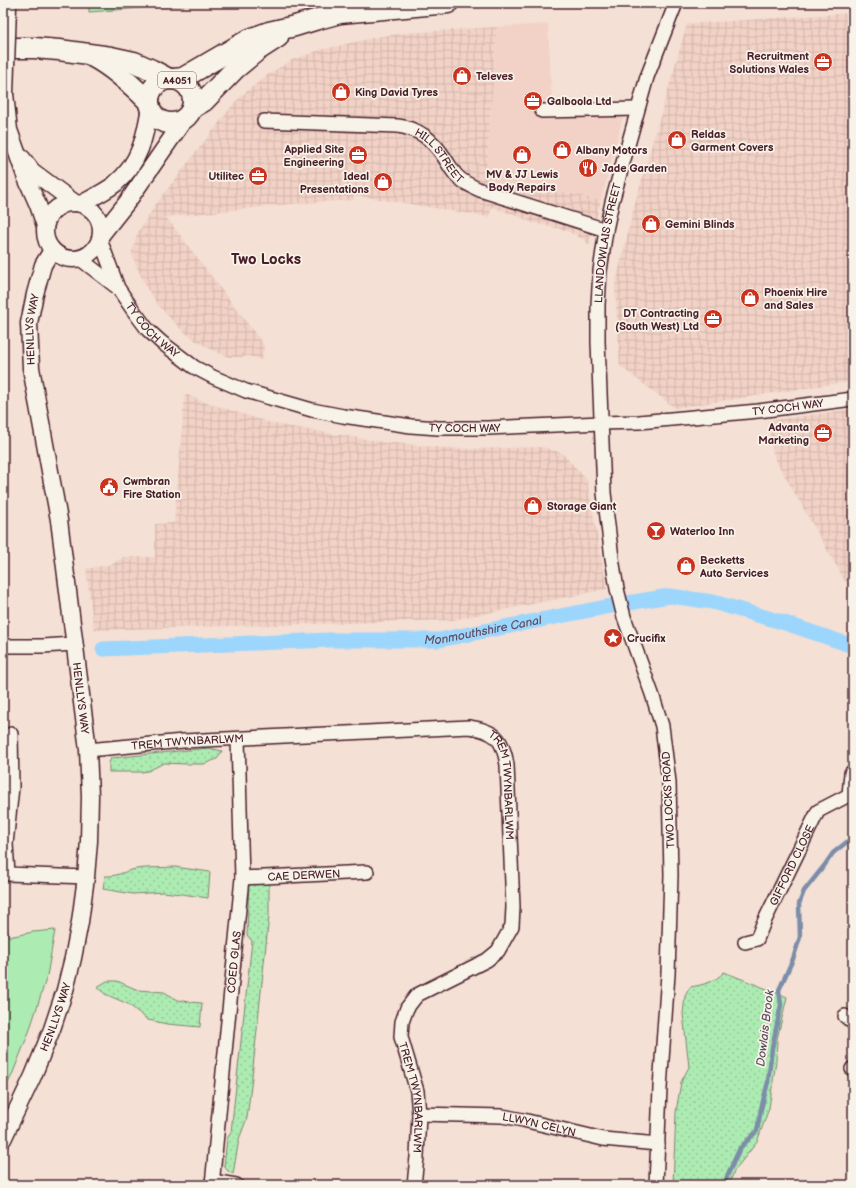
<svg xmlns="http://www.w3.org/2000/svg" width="856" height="1188" font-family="'Balsamiq Sans',sans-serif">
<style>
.built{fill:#f2d2c6}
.industrial{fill:url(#industrial-grid)}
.grass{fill:url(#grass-dots);stroke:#7b856e}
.park{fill:#acebb2;stroke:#7b856e}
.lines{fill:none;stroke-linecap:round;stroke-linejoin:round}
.stream{stroke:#7c8da9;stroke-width:4.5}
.canal{stroke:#9dd6fd;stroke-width:15}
.minor-casing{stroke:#4a1f2b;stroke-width:16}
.tertiary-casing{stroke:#4a1f2b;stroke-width:19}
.primary-casing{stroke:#4a1f2b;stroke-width:23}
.minor{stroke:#f7f3e8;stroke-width:13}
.tertiary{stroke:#f7f3e8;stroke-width:16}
.primary{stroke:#f7f3e8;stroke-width:20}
.tertiary-bridge-casing{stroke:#4a1f2b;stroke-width:19;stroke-linecap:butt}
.tertiary-bridge{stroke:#f7f3e8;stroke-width:16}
.labels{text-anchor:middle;stroke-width:3.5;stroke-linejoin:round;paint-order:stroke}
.shield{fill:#f7f3e8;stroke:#7e5f64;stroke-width:1}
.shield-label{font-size:10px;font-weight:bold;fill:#4a1f2b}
.poi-label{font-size:11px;font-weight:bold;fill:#4a1f2b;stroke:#f7f3e8;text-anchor:start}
.street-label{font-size:11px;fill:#4a1f2b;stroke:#f7f3e8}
.water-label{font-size:12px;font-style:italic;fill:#5f4d60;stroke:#f7f3e8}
.district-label{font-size:15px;font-weight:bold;fill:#4a1f2b;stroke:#f7f3e8}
</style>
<defs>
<pattern id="industrial-grid" width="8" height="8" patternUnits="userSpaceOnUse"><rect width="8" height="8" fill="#f2d2c6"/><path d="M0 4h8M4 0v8" fill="none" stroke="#d1b4aa"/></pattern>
<pattern id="grass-dots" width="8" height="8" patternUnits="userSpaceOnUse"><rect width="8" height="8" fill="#acebb2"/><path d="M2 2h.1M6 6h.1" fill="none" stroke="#96c999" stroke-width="1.8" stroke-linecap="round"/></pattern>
</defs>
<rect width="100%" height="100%" fill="#f4e0d4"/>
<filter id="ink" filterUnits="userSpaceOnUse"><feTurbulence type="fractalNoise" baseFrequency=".025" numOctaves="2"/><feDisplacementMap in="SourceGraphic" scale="8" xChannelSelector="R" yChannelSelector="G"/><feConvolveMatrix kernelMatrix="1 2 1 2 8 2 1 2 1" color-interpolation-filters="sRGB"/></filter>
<g filter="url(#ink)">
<!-- built -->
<path class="built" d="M 548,24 L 552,105 L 627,102 L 601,200 L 544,188 L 505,184 L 495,182 L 486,177 L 497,27 Z"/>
<!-- industrial -->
<g class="industrial">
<path d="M 853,13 L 853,381 L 675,408 L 620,366 L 615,286 L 635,203 L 687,24 Z"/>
<path d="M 497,27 L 486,177 L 495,182 L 505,184 L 544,188 L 601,200 L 589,245 L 585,241 L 576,235 L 562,229 L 533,223 L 513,214 L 492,207 L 489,217 L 354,195 L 354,200 L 290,204 L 166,217 L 264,345 L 262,360 L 249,356 L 241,357 L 229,357 L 214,351 L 195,340 L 182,330 L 170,318 L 158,305 L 146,287 L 135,263 L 132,254 L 133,248 L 137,234 L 156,204 L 235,102 L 247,91 L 269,74 L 292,60 L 320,50 L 377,37 L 406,33 Z"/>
<path d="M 185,394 L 202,401 L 274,424 L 383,442 L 445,448 L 469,449 L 542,447 L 562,453 L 587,480 L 607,589 L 453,620 L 94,630 L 86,569 L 113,564 L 123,557 L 155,557 L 155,524 L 174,523 Z"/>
<path d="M 853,409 L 853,595 L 774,457 L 767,421 Z"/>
</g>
<!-- grass -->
<g class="grass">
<path d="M 209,748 L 222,751 L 217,759 L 204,764 L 185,764 L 164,763 L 148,771 L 142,772 L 109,772 L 109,763 L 111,758 Z"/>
<path d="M 175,867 L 210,872 L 208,898 L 182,894 L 162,892 L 133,894 L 103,889 L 105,876 C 116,877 125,871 136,869 C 149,867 162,868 175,867 Z"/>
<path d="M 269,880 L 269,916 L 251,1086 L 247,1118 L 239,1139 L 233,1174 L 228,1171 L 224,1166 L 227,1139 L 231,1132 L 252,941 L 247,935 L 249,881 Z"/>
<path d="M 724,972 L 787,997 L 777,1039 L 776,1061 L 769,1108 L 757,1142 L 734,1171 L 729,1185 L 673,1185 L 676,1112 L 681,1082 L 689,1067 L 683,1014 L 685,996 L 690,987 C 703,985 715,982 724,972 Z"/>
<path d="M 107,981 L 117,981 L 138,990 L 164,992 L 178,1000 L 189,1002 L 202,1003 L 200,1027 L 167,1024 L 148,1020 L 128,1004 L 105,994 L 97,987 Z"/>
</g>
<!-- park -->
<g class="park">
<path d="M 89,3 L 205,3 L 89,12 Z"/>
<path d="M 3,922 L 6,922 L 9,937 L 33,932 L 55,930 L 47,976 L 29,1032 L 12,1075 L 3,1093 Z"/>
</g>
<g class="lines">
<!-- stream -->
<path class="stream" d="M 724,1185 L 728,1174 L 740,1148 L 757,1131 L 761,1109 L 768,1082 L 772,1048 L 781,1005 L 779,990 L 793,959 L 800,937 L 799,904 L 804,891 L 824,866 L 833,853 L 848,841 L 853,840"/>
<!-- canal -->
<path class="canal" id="s1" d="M 103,649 L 330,640 L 439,640 L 621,604 L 670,596 L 713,602 L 785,623 L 853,646"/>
<!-- minor casing -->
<g class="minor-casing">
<g id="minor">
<path d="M 542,111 L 637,109"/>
<path id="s2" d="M 264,121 L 398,126 C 419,129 432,139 444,157 C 448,163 451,169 456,175 C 462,182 471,186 480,190 L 606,230"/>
<path id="s3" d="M 100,239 L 118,288 L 133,310 L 148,330 L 161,342 L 194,367 L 213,377 L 246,391 L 312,410 L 343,416 L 411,426 L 438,428 L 488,428 L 601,423 L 639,422 L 758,411 L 853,399"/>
<path d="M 79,258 L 118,288"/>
<path d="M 3,646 L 43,646 L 74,644"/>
<path d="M 11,734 L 12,787 L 6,844 L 8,874 L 86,877"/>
<path id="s4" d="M 88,750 L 183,741 L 469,727 C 496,731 503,739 507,765 L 513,907 L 512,926 L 498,951 L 487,960 L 417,995 L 407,1008 L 402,1022 L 401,1037 L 417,1091 L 419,1114 L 417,1157 L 414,1185"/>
<path id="s5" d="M 242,878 L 367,872"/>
<path id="s6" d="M 745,942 L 757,939 L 763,924 L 818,811 L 849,795 L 851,773"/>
<path d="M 845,1016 L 853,1023"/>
<path d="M 852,1069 L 853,1068"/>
<path id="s7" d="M 419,1114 L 502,1116 L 523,1120 L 603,1139 L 658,1144"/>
<path d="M 212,1181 L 236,1185"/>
<path id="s8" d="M 212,1185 L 242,878 L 238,739"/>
<path id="s9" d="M 656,1185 L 660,1088 L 668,974 L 671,875 L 669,782 L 662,726 L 652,694 L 624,617 L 617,589 L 612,558 L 604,493 L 598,342 L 598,305 L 600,271 L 606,230 L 612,202 L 647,77 L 676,3"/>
</g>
</g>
<!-- tertiary casing -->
<g class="tertiary-casing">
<g id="tertiary">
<path d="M 5,94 L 9,130 L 26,178 L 38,205 L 45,226"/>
<path d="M 22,158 L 32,171 L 75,203"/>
<circle cx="73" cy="231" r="28"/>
<path d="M 81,204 C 92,198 106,191 115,184 C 140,163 145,137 150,107"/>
<path d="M 101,235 L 128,201 L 186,117"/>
<path id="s10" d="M 3,1139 L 33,1076 L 52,1029 L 65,990 L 73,958 L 80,922 L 86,877 L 89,841 L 90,796 L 88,750 L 59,520 L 31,368 L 29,323 L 35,294 L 43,265 L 52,250"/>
</g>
</g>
<!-- primary casing -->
<g class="primary-casing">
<g id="primary">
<path d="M 3,48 L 34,48 L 59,50 L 111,57 L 134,62 L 152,70 L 169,79"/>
<path d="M 93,57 C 114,68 133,86 149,102"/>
<path d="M 174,79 L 183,78 L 250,39 L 269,32 L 295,26 L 318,19 L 340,13 L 448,3"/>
<circle cx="171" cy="101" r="22"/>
<path d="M 192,108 L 204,101 L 235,69 L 258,50 L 278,37"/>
</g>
</g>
<!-- minor -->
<use href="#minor" class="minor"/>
<!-- tertiary -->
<use href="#tertiary" class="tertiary"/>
<!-- primary -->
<use href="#primary" class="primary"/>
<!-- tertiary-bridge casing -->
<g class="tertiary-bridge-casing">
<path id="tertiary-bridge" d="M 5,94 L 8,7"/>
</g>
<!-- tertiary-bridge -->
<use href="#tertiary-bridge" class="tertiary-bridge"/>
</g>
</g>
<!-- icons -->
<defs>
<g id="office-disc" transform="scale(1)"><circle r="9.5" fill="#c8321e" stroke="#f7f3e8"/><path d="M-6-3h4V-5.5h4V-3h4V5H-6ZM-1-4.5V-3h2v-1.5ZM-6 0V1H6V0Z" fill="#fff"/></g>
<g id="shop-disc" transform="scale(1)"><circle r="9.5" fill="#c8321e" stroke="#f7f3e8"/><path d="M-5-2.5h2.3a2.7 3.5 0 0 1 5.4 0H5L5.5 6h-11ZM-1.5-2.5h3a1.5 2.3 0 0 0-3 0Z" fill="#fff"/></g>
<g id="restaurant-disc" transform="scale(1)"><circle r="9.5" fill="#c8321e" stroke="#f7f3e8"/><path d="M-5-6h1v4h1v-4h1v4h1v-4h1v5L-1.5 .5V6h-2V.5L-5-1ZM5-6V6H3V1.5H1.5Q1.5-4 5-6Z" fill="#fff"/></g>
<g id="civic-disc" transform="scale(1)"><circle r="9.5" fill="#c8321e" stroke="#f7f3e8"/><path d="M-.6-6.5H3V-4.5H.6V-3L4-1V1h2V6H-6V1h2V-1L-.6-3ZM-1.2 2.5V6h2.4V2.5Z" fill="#fff"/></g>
<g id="bar-disc" transform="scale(1)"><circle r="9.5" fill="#c8321e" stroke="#f7f3e8"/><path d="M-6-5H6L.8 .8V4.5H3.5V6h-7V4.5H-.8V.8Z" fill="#fff"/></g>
<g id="sight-disc" transform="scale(1)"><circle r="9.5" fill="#c8321e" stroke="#f7f3e8"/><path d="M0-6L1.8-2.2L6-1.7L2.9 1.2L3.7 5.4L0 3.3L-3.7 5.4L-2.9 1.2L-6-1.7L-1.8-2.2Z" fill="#fff"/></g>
</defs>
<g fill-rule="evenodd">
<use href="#office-disc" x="823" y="62"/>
<use href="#shop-disc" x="462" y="76"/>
<use href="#shop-disc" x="341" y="92"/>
<use href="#office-disc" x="533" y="101"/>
<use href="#shop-disc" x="677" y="140"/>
<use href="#shop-disc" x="562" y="150"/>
<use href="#office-disc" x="358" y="155"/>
<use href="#shop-disc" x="522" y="155"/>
<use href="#restaurant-disc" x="588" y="168"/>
<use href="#office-disc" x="258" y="176"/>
<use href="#shop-disc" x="383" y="182"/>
<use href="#shop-disc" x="651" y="224"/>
<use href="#shop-disc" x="750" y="298"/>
<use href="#office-disc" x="713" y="319"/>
<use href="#office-disc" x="823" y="433"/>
<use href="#civic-disc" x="109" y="487"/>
<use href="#shop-disc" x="533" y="506"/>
<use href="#bar-disc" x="656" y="531"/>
<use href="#shop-disc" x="686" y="566"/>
<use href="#sight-disc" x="613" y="638"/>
</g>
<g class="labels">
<!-- shield labels -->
<rect class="shield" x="158" y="72" width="38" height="16" rx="3"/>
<g class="shield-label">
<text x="177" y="84">A4051</text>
</g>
<!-- poi labels -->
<g class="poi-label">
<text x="809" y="60" text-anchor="end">Recruitment<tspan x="809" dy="13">Solutions Wales</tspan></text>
<text x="476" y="80">Televes</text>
<text x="355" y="96">King David Tyres</text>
<text x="547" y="105">Galboola Ltd</text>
<text x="691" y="138">Reldas<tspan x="691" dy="13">Garment Covers</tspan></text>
<text x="344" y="153" text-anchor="end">Applied Site<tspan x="344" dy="13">Engineering</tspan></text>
<text x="576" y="154">Albany Motors</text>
<text x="602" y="172">Jade Garden</text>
<text x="522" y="178" text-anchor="middle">MV &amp; JJ Lewis<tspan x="522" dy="13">Body Repairs</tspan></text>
<text x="244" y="180" text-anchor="end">Utilitec</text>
<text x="369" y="180" text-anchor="end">Ideal<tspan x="369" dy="13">Presentations</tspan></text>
<text x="665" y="228">Gemini Blinds</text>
<text x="764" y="296">Phoenix Hire<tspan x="764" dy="13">and Sales</tspan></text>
<text x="699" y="317" text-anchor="end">DT Contracting<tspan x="699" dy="13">(South West) Ltd</tspan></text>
<text x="809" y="431" text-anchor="end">Advanta<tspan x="809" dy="13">Marketing</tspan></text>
<text x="123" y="485">Cwmbran<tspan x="123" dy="13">Fire Station</tspan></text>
<text x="547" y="510">Storage Giant</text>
<text x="670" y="535">Waterloo Inn</text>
<text x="700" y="564">Becketts<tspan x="700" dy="13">Auto Services</tspan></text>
<text x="627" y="642">Crucifix</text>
</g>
<!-- street labels -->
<g class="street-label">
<text dy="4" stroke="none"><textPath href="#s2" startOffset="187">HILL STREET</textPath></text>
<text dy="4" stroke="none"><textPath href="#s9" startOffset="952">LLANDOWLAIS STREET</textPath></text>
<text dy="4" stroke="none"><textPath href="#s3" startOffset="107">TY COCH WAY</textPath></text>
<text dy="4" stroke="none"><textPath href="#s10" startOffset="829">HENLLYS WAY</textPath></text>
<text dy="4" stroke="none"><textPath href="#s3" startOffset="767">TY COCH WAY</textPath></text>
<text dy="4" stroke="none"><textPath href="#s3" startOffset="443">TY COCH WAY</textPath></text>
<text transform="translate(81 698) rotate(83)" y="4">HENLLYS WAY</text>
<text dy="4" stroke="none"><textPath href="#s4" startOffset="100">TREM TWYNBARLWM</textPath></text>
<text dy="4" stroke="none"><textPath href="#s4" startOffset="460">TREM TWYNBARLWM</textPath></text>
<text transform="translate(668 800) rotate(-93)" y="4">TWO LOCKS ROAD</text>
<text dy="4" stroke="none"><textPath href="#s6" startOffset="94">GIFFORD CLOSE</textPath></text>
<text dy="4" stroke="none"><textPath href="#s5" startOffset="62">CAE DERWEN</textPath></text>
<text dy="4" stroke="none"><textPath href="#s8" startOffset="224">COED GLAS</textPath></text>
<text dy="4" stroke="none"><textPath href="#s10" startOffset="133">HENLLYS WAY</textPath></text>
<text dy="4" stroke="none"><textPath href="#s4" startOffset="832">TREM TWYNBARLWM</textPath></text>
<text dy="4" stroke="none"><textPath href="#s7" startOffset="121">LLWYN CELYN</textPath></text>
</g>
<!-- water labels -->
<g class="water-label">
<text dy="4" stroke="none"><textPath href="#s1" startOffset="381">Monmouthshire Canal</textPath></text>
<text transform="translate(765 1028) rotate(-83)" y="4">Dowlais Brook</text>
</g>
<!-- district labels -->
<g class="district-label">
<text x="266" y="264">Two Locks</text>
</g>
</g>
<!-- margin -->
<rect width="856" height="1188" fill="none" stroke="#f7f3e8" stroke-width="16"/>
<rect x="8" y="8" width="840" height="1172" fill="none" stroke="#4a1f2b" stroke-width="1.5" filter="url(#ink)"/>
</svg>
